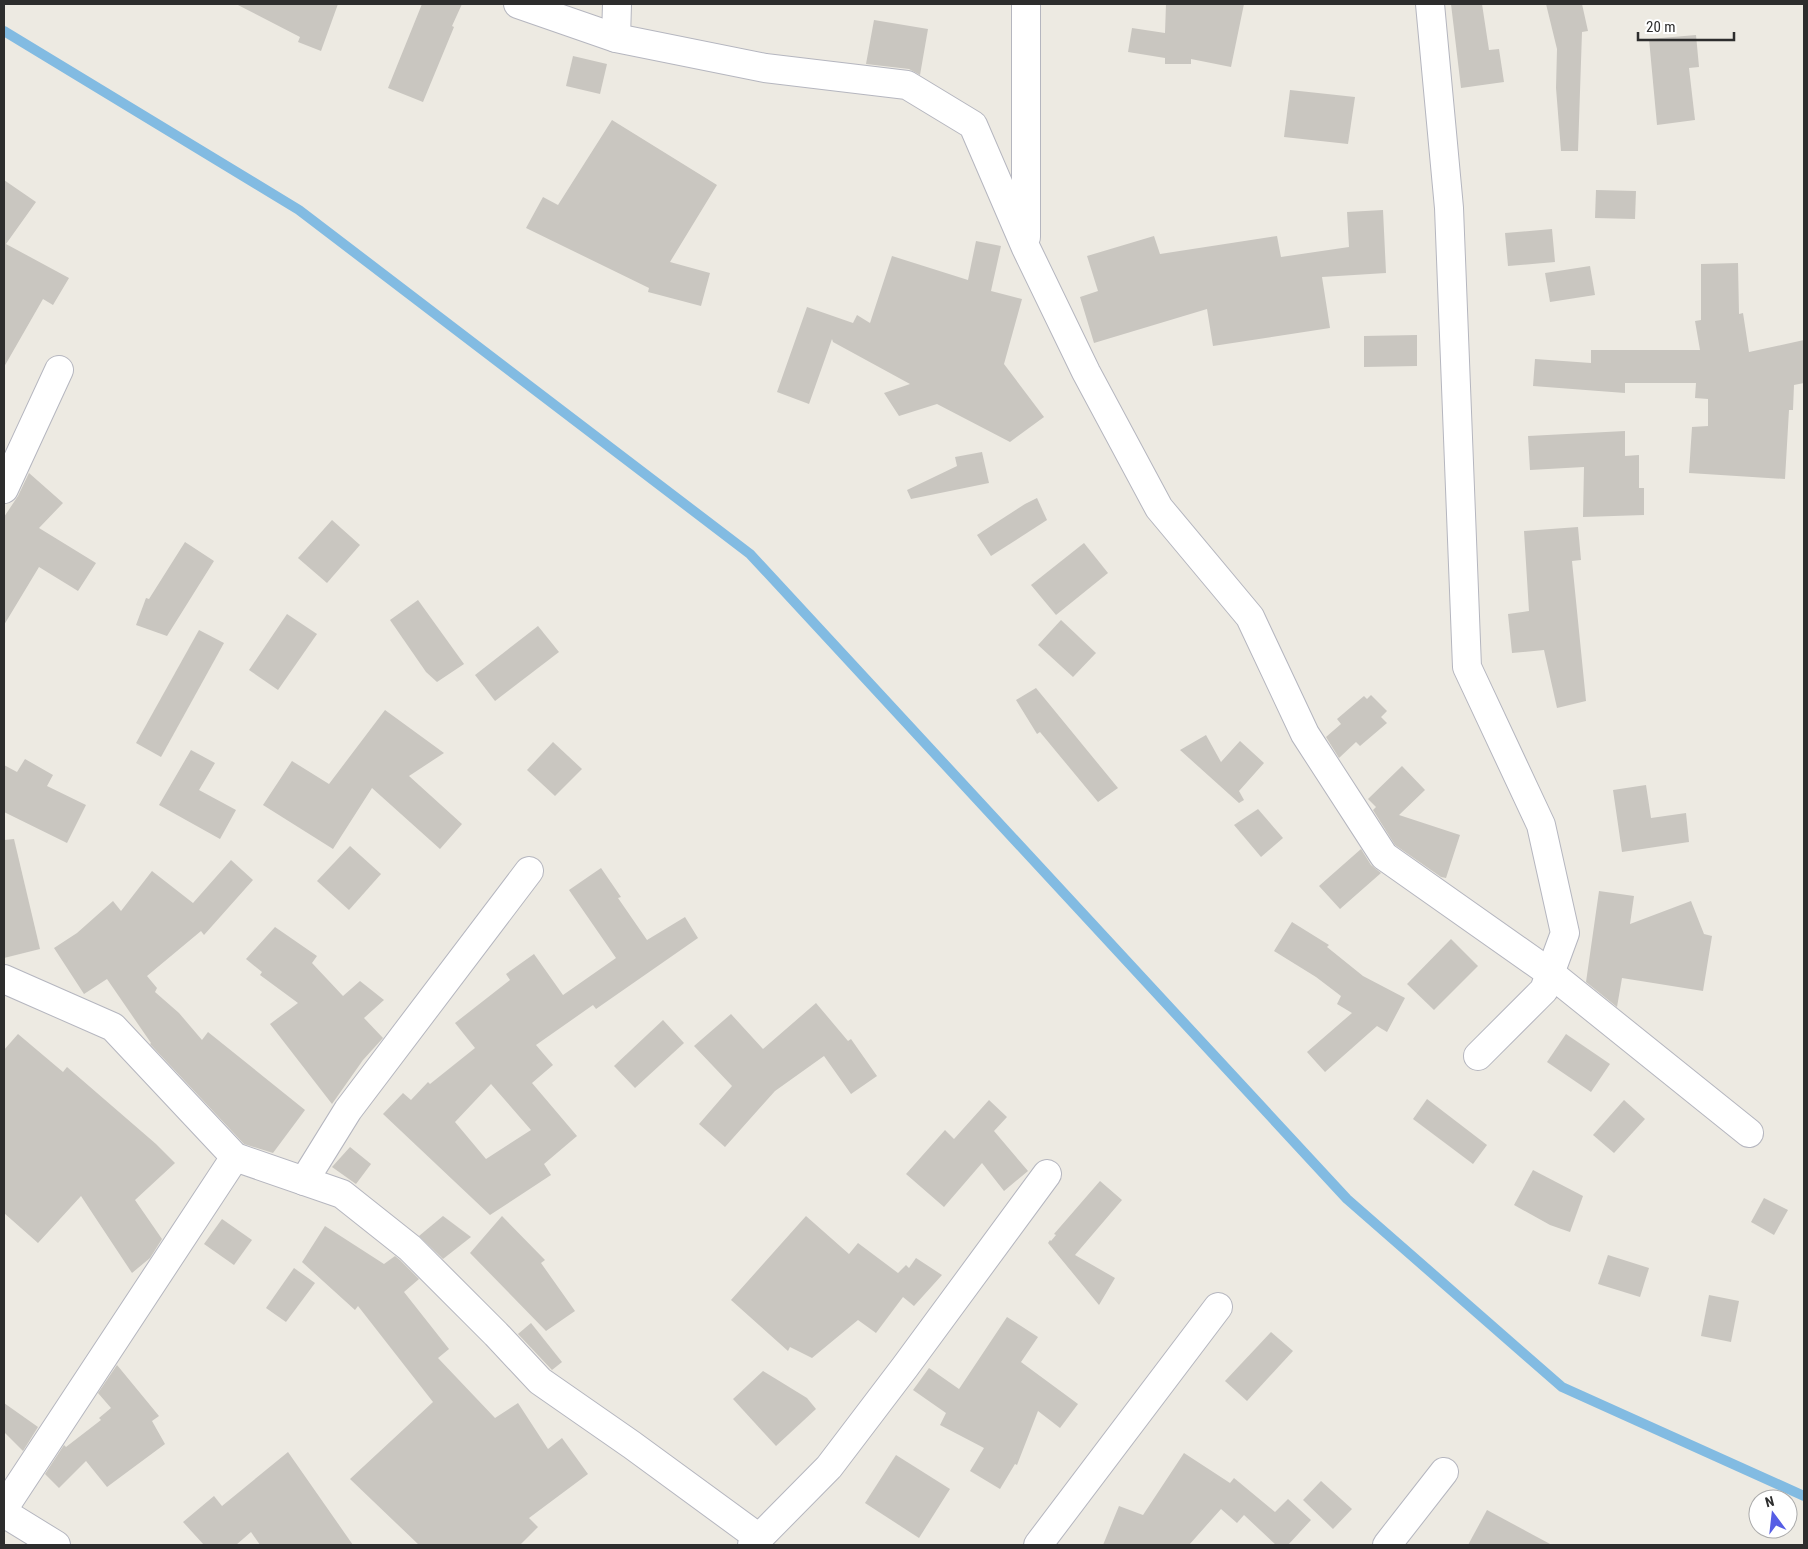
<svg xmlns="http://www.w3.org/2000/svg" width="1808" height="1549" font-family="'Roboto Condensed',sans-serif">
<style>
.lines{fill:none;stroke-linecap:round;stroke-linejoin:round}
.stream{stroke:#82bbe2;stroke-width:10}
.building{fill:#c9c6c0;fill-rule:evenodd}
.minor-casing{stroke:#b5b6bf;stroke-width:30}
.minor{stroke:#fff;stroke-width:28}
</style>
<rect width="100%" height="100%" fill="#edeae2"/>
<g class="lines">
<!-- stream -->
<path class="stream" d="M 4,31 L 299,210 L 750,554 L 1347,1199 L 1562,1387 L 1804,1496"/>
</g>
<!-- building -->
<g class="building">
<path d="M 236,4 L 338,4 L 321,51 L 298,42 L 300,37 Z"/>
<path d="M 422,4 L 462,4 L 452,26 L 454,27 L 423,102 L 388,88 Z"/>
<path d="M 1166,4 L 1244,4 L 1231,67 L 1191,59 L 1191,64 L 1165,64 L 1165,58 L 1128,52 L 1132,28 L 1165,33 Z"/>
<path d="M 1451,4 L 1482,4 L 1489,50 L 1499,49 L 1504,82 L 1461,88 Z"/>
<path d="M 1546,4 L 1582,4 L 1588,31 L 1582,32 L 1578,151 L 1561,151 L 1556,88 L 1557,49 Z"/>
<path d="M 874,20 L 928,29 L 920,75 L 909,69 L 866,64 Z"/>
<path d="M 1696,35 L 1699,67 L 1689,68 L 1695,120 L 1657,125 L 1649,39 Z"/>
<path d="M 573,56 L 607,64 L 600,94 L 566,86 Z"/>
<path d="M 1290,90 L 1355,97 L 1348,144 L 1284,137 Z"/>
<path d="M 612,120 L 717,185 L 670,262 L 710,273 L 701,306 L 648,292 L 649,288 L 526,228 L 543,197 L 558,205 Z"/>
<path d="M 4,180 L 36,202 L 6,244 L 69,278 L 53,305 L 43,299 L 4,367 Z"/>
<path d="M 1596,190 L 1636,191 L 1635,219 L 1595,218 Z"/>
<path d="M 1383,210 L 1386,273 L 1322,277 L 1330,328 L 1213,346 L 1207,309 L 1094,343 L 1080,297 L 1098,291 L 1087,256 L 1154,236 L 1160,254 L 1277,236 L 1281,257 L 1349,247 L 1347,212 Z"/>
<path d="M 1552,229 L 1555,262 L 1508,266 L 1505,233 Z"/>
<path d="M 976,241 L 1001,246 L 991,291 L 1022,299 L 1004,364 L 1044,417 L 1010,442 L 937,404 L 899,416 L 884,393 L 910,384 L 833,342 L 832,339 L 809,404 L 777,392 L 807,307 L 853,323 L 857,315 L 870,323 L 892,256 L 968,280 Z"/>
<path d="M 1738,263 L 1739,314 L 1743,313 L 1749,352 L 1804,340 L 1804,383 L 1794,385 L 1793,410 L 1789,410 L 1785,479 L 1689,473 L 1692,427 L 1708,426 L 1708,399 L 1695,398 L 1696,383 L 1625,383 L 1625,393 L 1533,386 L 1535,359 L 1591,363 L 1591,350 L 1700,350 L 1695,321 L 1701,320 L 1701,264 Z"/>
<path d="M 1590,266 L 1595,295 L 1550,302 L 1545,273 Z"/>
<path d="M 1417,335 L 1417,366 L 1364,367 L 1364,336 Z"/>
<path d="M 1625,431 L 1625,456 L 1639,455 L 1639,488 L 1644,488 L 1644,515 L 1583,517 L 1584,467 L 1530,470 L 1528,436 Z"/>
<path d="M 982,452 L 989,483 L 911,499 L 907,490 L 957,466 L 955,457 Z"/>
<path d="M 29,473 L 63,503 L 39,528 L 96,563 L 78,591 L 39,567 L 4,625 L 4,517 L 18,496 Z"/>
<path d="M 1037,498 L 1047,520 L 991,556 L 977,535 L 1025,504 Z"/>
<path d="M 332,520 L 360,545 L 327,583 L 298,558 Z"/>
<path d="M 1578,527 L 1581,560 L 1572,561 L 1586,701 L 1557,708 L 1544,650 L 1512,653 L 1508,614 L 1529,611 L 1524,531 Z"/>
<path d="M 185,542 L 214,561 L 167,636 L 136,625 L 146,598 L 149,599 Z"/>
<path d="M 1084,543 L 1108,573 L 1056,615 L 1031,585 Z"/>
<path d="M 418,600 L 464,664 L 437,682 L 426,672 L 390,620 Z"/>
<path d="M 287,614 L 317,634 L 278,690 L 249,670 Z"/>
<path d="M 1061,620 L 1096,653 L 1073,677 L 1038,645 Z"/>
<path d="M 538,626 L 559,652 L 495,701 L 475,675 Z"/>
<path d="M 199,630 L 224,643 L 161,757 L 136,743 Z"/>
<path d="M 1036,688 L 1118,788 L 1098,802 L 1040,732 L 1037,734 L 1016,700 Z"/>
<path d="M 1371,695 L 1387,711 L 1381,717 L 1387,723 L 1360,746 L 1356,742 L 1339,758 L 1326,737 L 1341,724 L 1337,719 L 1364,696 L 1367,699 Z"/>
<path d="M 385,710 L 444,753 L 409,776 L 462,824 L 440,849 L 372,788 L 333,849 L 263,805 L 292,761 L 329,784 Z"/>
<path d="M 1206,735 L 1221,762 L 1240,741 L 1264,763 L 1239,791 L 1244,800 L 1239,803 L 1180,750 Z"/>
<path d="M 553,742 L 582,769 L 555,796 L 527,770 Z"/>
<path d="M 191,750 L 215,763 L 199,790 L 236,810 L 220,839 L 159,805 Z"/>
<path d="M 25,759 L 53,775 L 47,786 L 86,805 L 67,843 L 4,812 L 4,765 L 17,772 Z"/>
<path d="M 1402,766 L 1425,790 L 1399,815 L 1460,835 L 1446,878 L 1441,877 L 1395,845 L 1373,810 L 1376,807 L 1368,799 Z"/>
<path d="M 1646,785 L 1651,818 L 1686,813 L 1689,842 L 1622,852 L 1613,790 Z"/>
<path d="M 1258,809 L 1283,838 L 1261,857 L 1234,825 Z"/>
<path d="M 14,839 L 40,949 L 4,958 L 4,840 Z"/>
<path d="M 350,846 L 381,874 L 349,910 L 317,881 Z"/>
<path d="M 1361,849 L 1371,865 L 1381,873 L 1340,909 L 1319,886 Z"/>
<path d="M 231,860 L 253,880 L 204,935 L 201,931 L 147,976 L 157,988 L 155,992 L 179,1013 L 202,1040 L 208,1032 L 305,1110 L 273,1153 L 244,1144 L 150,1044 L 151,1043 L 107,979 L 84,994 L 54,948 L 77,933 L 113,901 L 121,911 L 152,871 L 193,903 Z"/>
<path d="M 601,868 L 621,897 L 618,898 L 647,940 L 685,917 L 698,938 L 596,1009 L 593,1005 L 536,1045 L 553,1065 L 532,1083 L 577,1136 L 544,1164 L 551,1175 L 490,1215 L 383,1114 L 403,1093 L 411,1100 L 428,1082 L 430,1084 L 475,1048 L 455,1023 L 510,980 L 506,974 L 534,954 L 563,995 L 616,958 L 569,890 ZM 491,1084 L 531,1130 L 486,1159 L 455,1122 Z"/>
<path d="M 1599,891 L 1634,896 L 1630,924 L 1691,901 L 1704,934 L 1712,936 L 1703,991 L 1622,978 L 1617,1007 L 1586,982 Z"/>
<path d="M 1292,922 L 1329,945 L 1327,947 L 1363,976 L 1405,998 L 1387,1032 L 1377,1026 L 1325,1072 L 1307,1052 L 1352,1013 L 1337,1004 L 1341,996 L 1316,977 L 1274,951 Z"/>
<path d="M 275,927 L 317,956 L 312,963 L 343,996 L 360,981 L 384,1000 L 364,1018 L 383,1038 L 363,1060 L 332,1104 L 270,1024 L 298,1003 L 260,975 L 262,972 L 246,959 Z"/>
<path d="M 1451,939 L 1478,966 L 1434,1010 L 1407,984 Z"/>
<path d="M 816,1003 L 848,1041 L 851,1039 L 877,1076 L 851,1094 L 824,1056 L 775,1091 L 725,1147 L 699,1124 L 732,1086 L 694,1046 L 731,1014 L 763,1049 Z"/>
<path d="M 663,1020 L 684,1043 L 635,1088 L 614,1066 Z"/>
<path d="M 18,1034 L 63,1072 L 67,1067 L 156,1144 L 175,1163 L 135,1200 L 162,1239 L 150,1258 L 132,1273 L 81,1196 L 38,1243 L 4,1213 L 4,1050 Z"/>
<path d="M 1566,1034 L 1610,1064 L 1591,1092 L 1547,1062 Z"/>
<path d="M 1427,1099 L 1487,1145 L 1473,1164 L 1413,1119 Z"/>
<path d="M 989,1100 L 1007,1117 L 994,1131 L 1028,1171 L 1004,1191 L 982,1163 L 944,1207 L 906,1174 L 945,1130 L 954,1139 Z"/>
<path d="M 1624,1100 L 1645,1119 L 1614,1153 L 1593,1135 Z"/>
<path d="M 350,1147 L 371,1164 L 356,1184 L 332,1167 Z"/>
<path d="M 1533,1170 L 1583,1196 L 1570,1232 L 1550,1225 L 1514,1205 Z"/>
<path d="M 1100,1181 L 1122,1200 L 1075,1255 L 1115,1278 L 1099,1305 L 1048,1243 L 1050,1240 L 1051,1241 L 1056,1235 L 1054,1234 Z"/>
<path d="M 1764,1198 L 1788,1210 L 1774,1235 L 1751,1222 Z"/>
<path d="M 443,1216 L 471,1237 L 443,1259 L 419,1236 Z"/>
<path d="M 502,1216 L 545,1260 L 541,1263 L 575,1311 L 546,1331 L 470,1253 Z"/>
<path d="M 806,1216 L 849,1254 L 858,1243 L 898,1273 L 906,1265 L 909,1268 L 916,1258 L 942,1275 L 914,1306 L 903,1297 L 876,1333 L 858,1320 L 812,1358 L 790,1347 L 788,1351 L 731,1300 Z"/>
<path d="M 222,1219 L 252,1240 L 234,1265 L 204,1244 Z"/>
<path d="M 325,1226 L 384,1264 L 395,1256 L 400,1260 L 419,1279 L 404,1292 L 449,1349 L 438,1358 L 495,1418 L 518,1403 L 548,1449 L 562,1438 L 588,1474 L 529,1518 L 538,1527 L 520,1545 L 419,1545 L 350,1479 L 433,1402 L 358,1306 L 355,1310 L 302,1262 Z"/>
<path d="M 1608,1255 L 1649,1268 L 1640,1297 L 1598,1284 Z"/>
<path d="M 294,1268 L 315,1283 L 286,1322 L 266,1308 Z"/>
<path d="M 1709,1295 L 1739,1301 L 1731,1342 L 1701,1336 Z"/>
<path d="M 1007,1317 L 1038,1337 L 1021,1362 L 1078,1404 L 1060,1428 L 1038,1411 L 1017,1465 L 1015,1464 L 1000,1489 L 970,1471 L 984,1448 L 940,1425 L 946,1413 L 913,1390 L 929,1368 L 959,1389 Z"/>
<path d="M 531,1323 L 562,1362 L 552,1370 L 518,1334 Z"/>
<path d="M 1271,1332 L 1293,1351 L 1247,1401 L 1225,1381 Z"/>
<path d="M 117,1365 L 159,1416 L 152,1421 L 165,1444 L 107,1487 L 86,1461 L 59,1488 L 45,1474 L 64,1445 L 66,1447 L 101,1420 L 99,1418 L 111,1408 L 98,1393 Z"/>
<path d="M 763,1371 L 807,1398 L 816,1409 L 776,1446 L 733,1399 Z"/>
<path d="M 4,1403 L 38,1427 L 23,1451 L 4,1432 Z"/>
<path d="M 288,1452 L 353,1545 L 260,1545 L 251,1532 L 236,1545 L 204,1545 L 183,1522 L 214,1496 L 222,1506 Z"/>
<path d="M 1184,1453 L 1230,1483 L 1234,1478 L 1275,1512 L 1288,1499 L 1311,1520 L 1288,1545 L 1276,1545 L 1244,1515 L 1237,1523 L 1221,1509 L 1189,1545 L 1103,1545 L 1119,1506 L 1143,1515 Z"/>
<path d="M 896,1455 L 950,1489 L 919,1538 L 865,1503 Z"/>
<path d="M 1321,1481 L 1352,1509 L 1333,1529 L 1303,1500 Z"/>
<path d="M 1487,1510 L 1552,1545 L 1468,1545 Z"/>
</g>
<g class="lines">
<!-- minor casing -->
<g class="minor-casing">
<g id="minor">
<path d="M 518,4 L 616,38 L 765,68 L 907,85 L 973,125 L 1026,248 L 1086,372 L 1159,508 L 1250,617 L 1305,734 L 1384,856 L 1550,973 L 1749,1133"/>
<path d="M 1026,4 L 1026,237"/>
<path d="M 1430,4 L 1449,208 L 1467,667 L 1541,825 L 1565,933 L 1544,990 L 1478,1056"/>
<path d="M 616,38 L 617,4"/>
<path d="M 4,489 L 59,370"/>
<path d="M 4,979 L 113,1027 L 235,1157 L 342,1194 L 410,1248 L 496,1334 L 540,1381 L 632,1445 L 759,1538"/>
<path d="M 304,1181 L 348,1110 L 529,871"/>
<path d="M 4,1508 L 235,1157"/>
<path d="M 4,1513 L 56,1545"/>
<path d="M 752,1545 L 829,1467 L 905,1367 L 1047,1174"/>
<path d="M 1038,1545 L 1218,1307"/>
<path d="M 1387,1545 L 1444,1472"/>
</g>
</g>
<!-- minor -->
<use href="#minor" class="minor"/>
</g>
<!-- border -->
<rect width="1808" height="1549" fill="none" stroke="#2d2d2d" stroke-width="10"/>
<!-- north arrow -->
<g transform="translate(1773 1514) rotate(345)"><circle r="24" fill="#ffffff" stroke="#ababab"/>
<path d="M0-4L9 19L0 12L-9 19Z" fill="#565ee5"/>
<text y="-8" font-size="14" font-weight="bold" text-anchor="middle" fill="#2d2d2d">N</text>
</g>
<!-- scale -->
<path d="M1638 32v8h96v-8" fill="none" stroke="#2d2d2d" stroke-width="2.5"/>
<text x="1646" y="32" font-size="15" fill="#2d2d2d" stroke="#ffffff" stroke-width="4" paint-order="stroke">20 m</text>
</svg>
